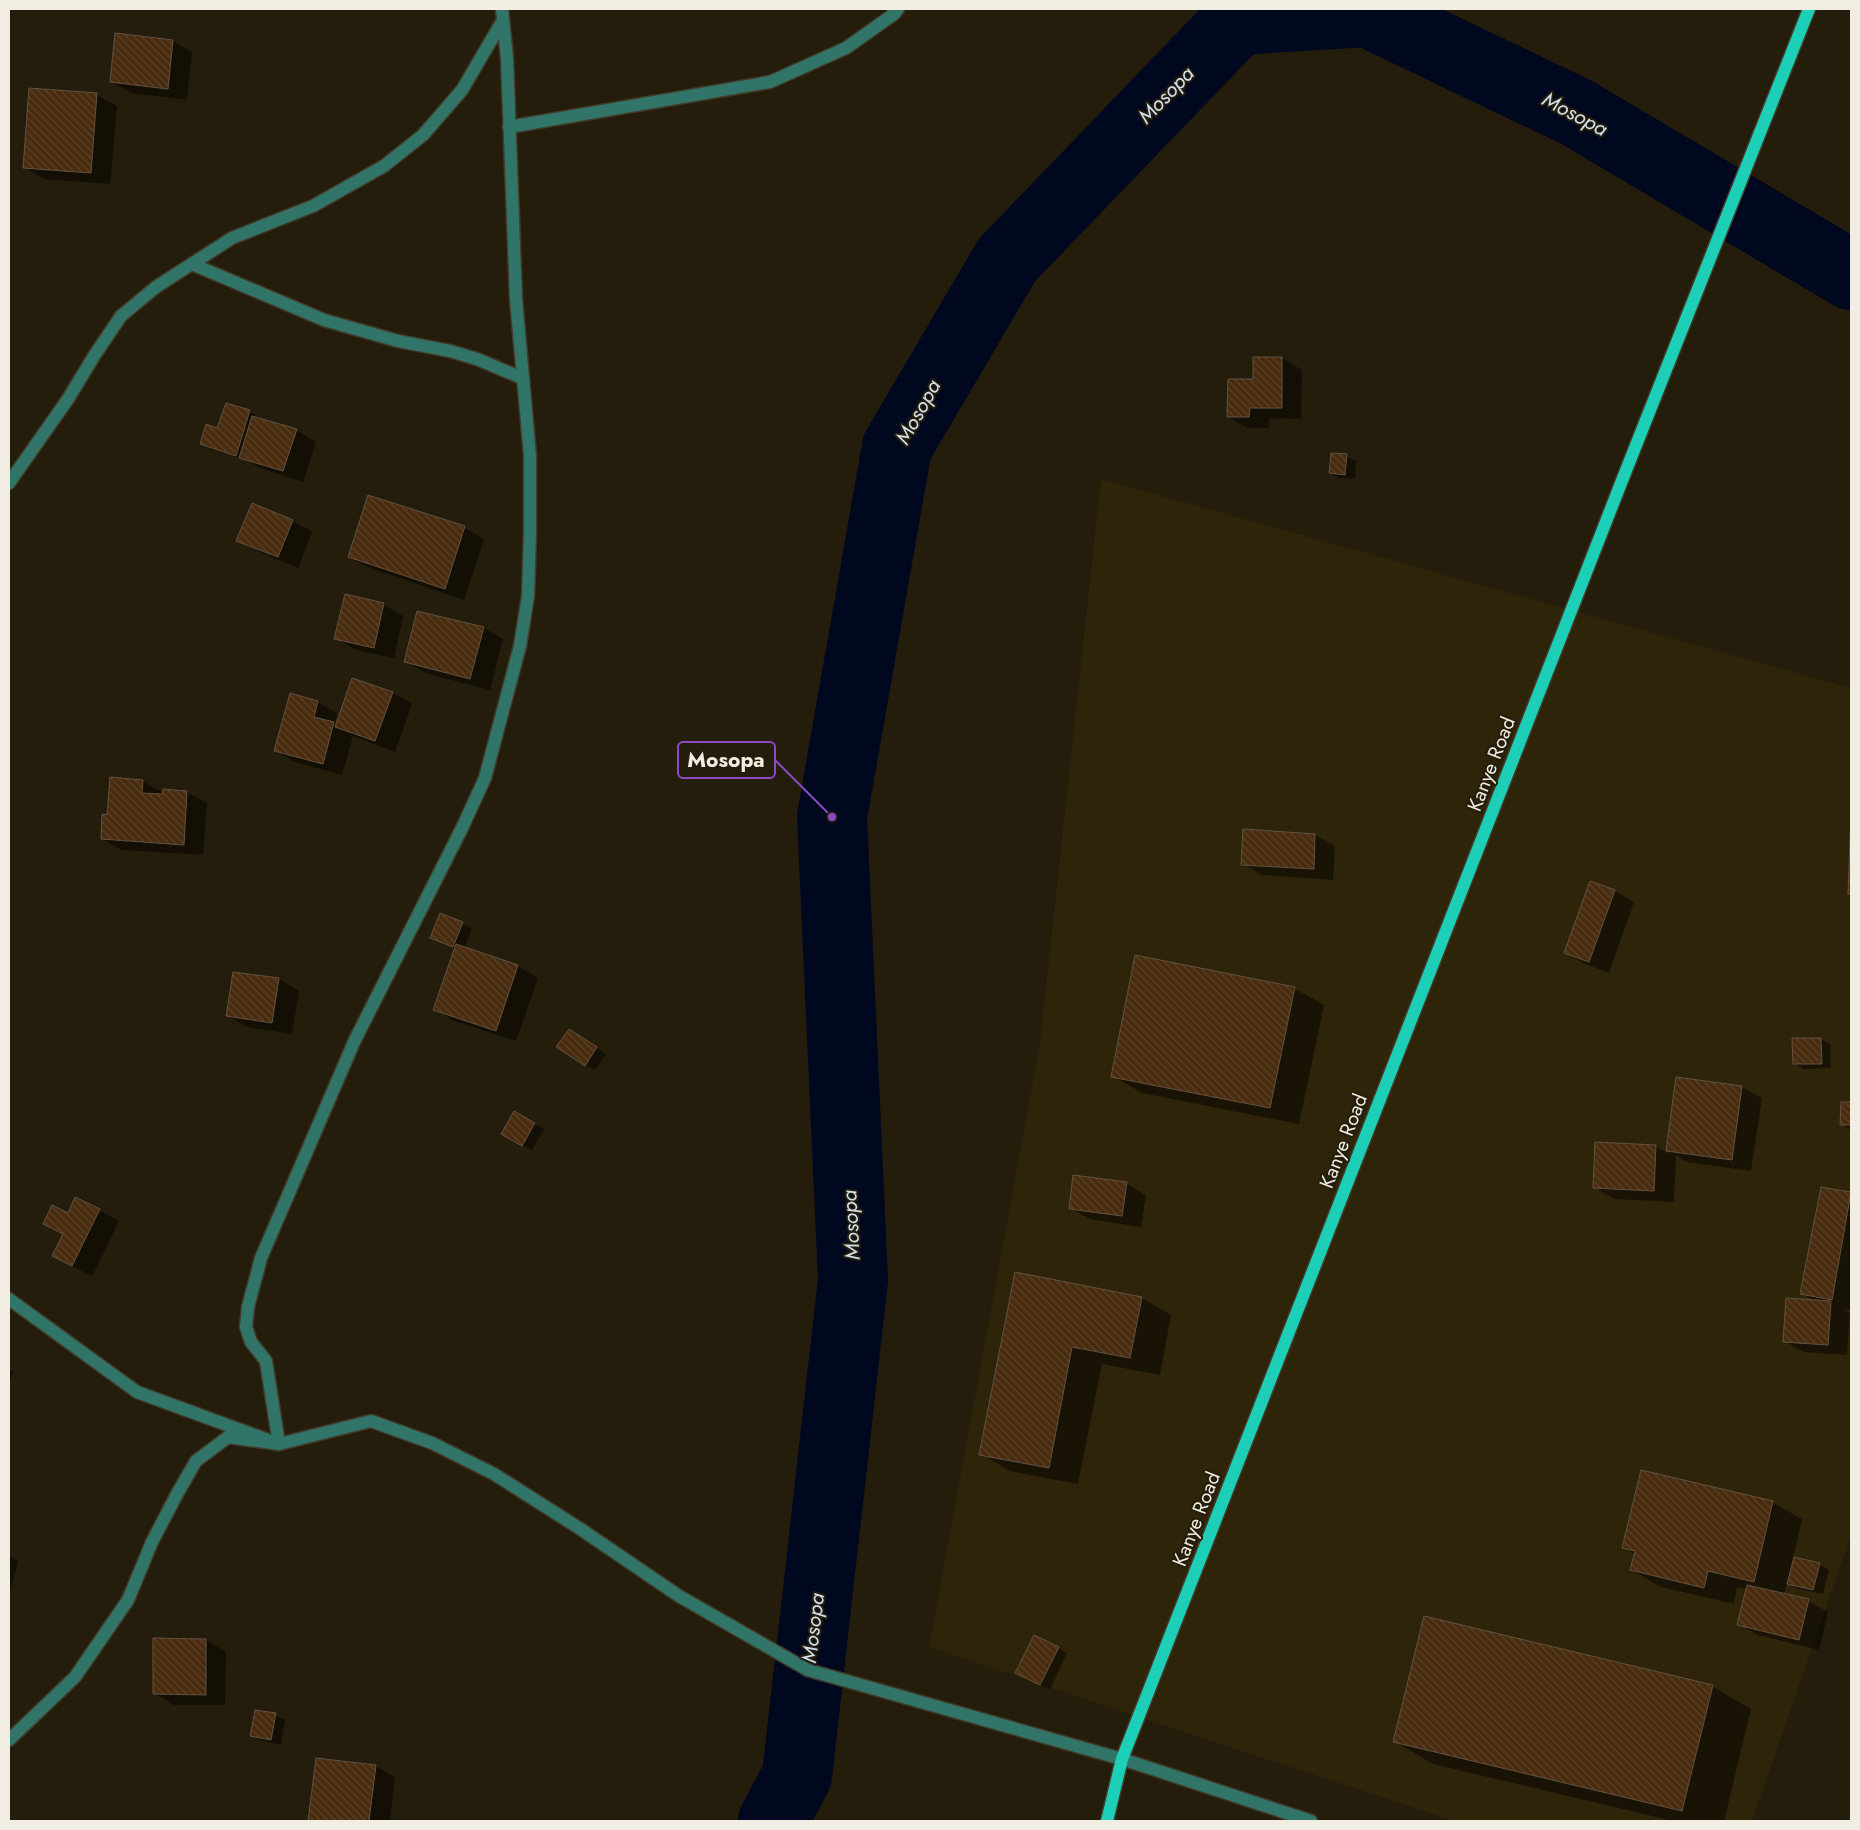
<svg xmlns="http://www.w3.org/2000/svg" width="1860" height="1830" font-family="Jost,sans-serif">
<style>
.built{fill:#2e240a}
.shadow{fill:#0007}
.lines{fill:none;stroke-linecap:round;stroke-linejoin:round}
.river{stroke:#000820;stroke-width:70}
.building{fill:url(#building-back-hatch);stroke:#625243}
.minor-casing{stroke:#413a29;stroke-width:15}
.major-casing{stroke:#413a29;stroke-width:15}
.minor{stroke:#317569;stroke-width:12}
.major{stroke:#1ccfb6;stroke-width:12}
.labels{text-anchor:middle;stroke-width:4;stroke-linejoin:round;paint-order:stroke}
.street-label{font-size:20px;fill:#f2ede2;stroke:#241d0b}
.water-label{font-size:21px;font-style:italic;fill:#d2e0ef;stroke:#241d0b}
.leader{fill:none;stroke:#8d49c4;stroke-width:2}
.callout-dot{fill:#8d49c4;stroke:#241d0b;stroke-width:2}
.callout{fill:#241d0b;stroke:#8d49c4;stroke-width:2}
.callout-label{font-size:21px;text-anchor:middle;font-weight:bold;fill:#f2ede2}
</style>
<defs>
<pattern id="building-back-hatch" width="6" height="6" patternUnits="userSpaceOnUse" patternTransform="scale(1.25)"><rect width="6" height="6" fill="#492c0f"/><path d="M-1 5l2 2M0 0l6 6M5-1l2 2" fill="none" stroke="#5b4126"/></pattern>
</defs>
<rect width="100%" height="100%" fill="#241d0b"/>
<!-- built -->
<path class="built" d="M 1101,479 L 1851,688 L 1851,1535 L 1752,1821 L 1453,1821 L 929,1647 L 1040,1043 Z"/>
<!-- shadow -->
<g class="shadow">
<path d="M 173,41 L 192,52 L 187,100 L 131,93 L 111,82 Z"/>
<path d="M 30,90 L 97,95 L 117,106 L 110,184 L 44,179 L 24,167 Z"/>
<path d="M 1282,358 L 1302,370 L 1301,419 L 1269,418 L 1269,428 L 1248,428 L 1228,417 L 1254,381 Z"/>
<path d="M 249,412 L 259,417 L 258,419 L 296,430 L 316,442 L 303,482 L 260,468 L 246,460 L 211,449 L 201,443 Z"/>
<path d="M 1346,456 L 1356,461 L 1355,479 L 1340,478 L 1330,473 Z"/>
<path d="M 369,496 L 465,528 L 484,539 L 464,600 L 369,568 L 349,557 Z"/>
<path d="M 293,521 L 312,532 L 298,568 L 258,551 L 238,540 Z"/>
<path d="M 346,596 L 384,605 L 403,616 L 394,658 L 356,650 L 336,638 Z"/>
<path d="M 484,628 L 503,639 L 490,690 L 425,673 L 405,661 Z"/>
<path d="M 393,693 L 412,704 L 395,752 L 353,736 L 342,775 L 295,762 L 275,751 L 317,702 L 337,713 L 335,724 L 337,725 Z"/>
<path d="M 142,781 L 164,793 L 187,792 L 207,803 L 203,855 L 122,850 L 102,839 L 108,816 Z"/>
<path d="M 1315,835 L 1335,846 L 1333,880 L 1262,875 L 1243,864 Z"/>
<path d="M 1591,882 L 1615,891 L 1634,902 L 1609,973 L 1585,964 L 1565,953 Z"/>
<path d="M 462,923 L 472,929 L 464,948 L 518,966 L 538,978 L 516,1041 L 454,1021 L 434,1009 L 455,948 L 432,937 Z"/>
<path d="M 234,973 L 279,979 L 299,991 L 292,1034 L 247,1027 L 228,1016 Z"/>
<path d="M 1294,988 L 1324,1005 L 1299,1124 L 1142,1093 L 1113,1076 Z"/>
<path d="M 579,1036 L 606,1054 L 595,1070 L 585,1065 Z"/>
<path d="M 1821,1039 L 1830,1044 L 1831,1068 L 1803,1069 L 1794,1063 Z"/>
<path d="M 1677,1078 L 1742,1087 L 1762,1098 L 1751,1171 L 1687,1162 L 1676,1155 L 1674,1202 L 1614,1199 L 1594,1187 L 1656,1146 L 1667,1153 Z"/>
<path d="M 1842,1104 L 1851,1104 L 1851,1130 L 1841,1124 Z"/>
<path d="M 515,1113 L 544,1129 L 532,1150 L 502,1134 Z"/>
<path d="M 1126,1183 L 1146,1195 L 1141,1227 L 1090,1219 L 1070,1208 Z"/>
<path d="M 1822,1188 L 1851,1194 L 1851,1310 L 1843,1309 L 1850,1313 L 1847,1355 L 1804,1352 L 1784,1341 L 1815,1301 L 1802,1294 Z"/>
<path d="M 99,1210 L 119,1221 L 92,1276 L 53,1256 L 64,1235 L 44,1224 L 68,1214 Z"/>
<path d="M 1016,1274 L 1142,1298 L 1171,1315 L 1160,1375 L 1102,1364 L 1078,1484 L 1010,1471 L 981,1454 Z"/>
<path d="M 9,1369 L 13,1372 L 9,1384 Z"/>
<path d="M 1772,1502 L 1802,1519 L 1793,1558 L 1819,1564 L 1829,1570 L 1823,1594 L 1798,1589 L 1787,1582 L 1784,1595 L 1808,1601 L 1828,1612 L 1819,1650 L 1758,1635 L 1739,1624 L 1747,1589 L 1737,1587 L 1734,1604 L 1661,1587 L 1631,1570 L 1635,1554 L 1624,1548 Z"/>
<path d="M 9,1556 L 18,1561 L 9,1596 Z"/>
<path d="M 206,1640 L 226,1652 L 225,1705 L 174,1705 L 154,1693 Z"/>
<path d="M 1058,1648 L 1067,1653 L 1050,1689 L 1016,1673 Z"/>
<path d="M 1712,1686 L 1751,1709 L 1724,1821 L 1673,1821 L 1433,1764 L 1394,1741 Z"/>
<path d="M 275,1715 L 285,1720 L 281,1745 L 261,1740 L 251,1735 Z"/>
<path d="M 317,1759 L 376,1766 L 395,1777 L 390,1821 L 309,1821 Z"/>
</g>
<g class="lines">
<!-- river -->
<path class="river" d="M 773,1821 L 797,1776 L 853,1280 L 832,817 L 897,447 L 1007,260 L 1238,20 L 1367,12 L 1576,112 L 1851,275"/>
</g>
<!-- building -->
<g class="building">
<path d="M 115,33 L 173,40 L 168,89 L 110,82 Z"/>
<path d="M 29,88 L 97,93 L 91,173 L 23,168 Z"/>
<path d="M 1253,357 L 1282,357 L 1282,408 L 1250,408 L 1249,417 L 1227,417 L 1228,379 L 1253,379 Z"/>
<path d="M 226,403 L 250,410 L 236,456 L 200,444 L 206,424 L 217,428 Z"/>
<path d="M 252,416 L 297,429 L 283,471 L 239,458 Z"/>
<path d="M 1331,453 L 1347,454 L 1345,475 L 1329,473 Z"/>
<path d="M 368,495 L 465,526 L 445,589 L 348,557 Z"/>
<path d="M 252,503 L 293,520 L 278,557 L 236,541 Z"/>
<path d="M 345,594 L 384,603 L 374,648 L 334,639 Z"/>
<path d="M 417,611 L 484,627 L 470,679 L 404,662 Z"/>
<path d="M 352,678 L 393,692 L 375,741 L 335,727 Z"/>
<path d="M 290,693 L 318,701 L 314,717 L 334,722 L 323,764 L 274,751 Z"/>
<path d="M 110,777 L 143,780 L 142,793 L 162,794 L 163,789 L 187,791 L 184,845 L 101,839 L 102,814 L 107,815 Z"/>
<path d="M 1851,814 L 1851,894 L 1848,894 Z"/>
<path d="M 1243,829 L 1315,834 L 1314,869 L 1241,865 Z"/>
<path d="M 1590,881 L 1615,890 L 1589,962 L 1564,953 Z"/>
<path d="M 440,913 L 463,922 L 453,947 L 430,938 Z"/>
<path d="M 456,944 L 518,965 L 496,1031 L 433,1010 Z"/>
<path d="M 1135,955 L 1295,987 L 1270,1108 L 1111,1077 Z"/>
<path d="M 233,972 L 279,978 L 272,1023 L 226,1016 Z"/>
<path d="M 569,1029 L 597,1047 L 585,1066 L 556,1047 Z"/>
<path d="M 1792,1038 L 1821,1038 L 1822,1064 L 1793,1064 Z"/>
<path d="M 1676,1077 L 1742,1086 L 1732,1160 L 1666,1151 Z"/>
<path d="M 1841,1102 L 1851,1102 L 1851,1125 L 1840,1125 Z"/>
<path d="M 514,1111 L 535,1123 L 522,1146 L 501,1134 Z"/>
<path d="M 1595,1142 L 1656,1145 L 1654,1191 L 1593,1188 Z"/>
<path d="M 1073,1175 L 1127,1182 L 1122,1216 L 1069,1209 Z"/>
<path d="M 1821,1187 L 1851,1192 L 1832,1300 L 1800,1294 Z"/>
<path d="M 75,1197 L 100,1209 L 72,1266 L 52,1256 L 63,1234 L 43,1224 L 52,1205 L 68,1213 Z"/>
<path d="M 1015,1272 L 1142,1297 L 1130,1358 L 1072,1347 L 1049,1468 L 979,1455 Z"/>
<path d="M 1786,1298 L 1831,1301 L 1828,1345 L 1783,1342 Z"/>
<path d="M 1641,1470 L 1773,1501 L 1754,1582 L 1708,1571 L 1704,1588 L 1630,1570 L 1635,1551 L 1622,1548 Z"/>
<path d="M 1794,1557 L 1820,1563 L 1813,1590 L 1787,1584 Z"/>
<path d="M 1747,1585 L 1809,1599 L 1799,1640 L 1737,1625 Z"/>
<path d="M 1424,1616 L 1713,1685 L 1682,1811 L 1393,1742 Z"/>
<path d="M 1034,1635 L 1059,1647 L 1040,1685 L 1015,1673 Z"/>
<path d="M 153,1638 L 206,1639 L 206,1695 L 153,1694 Z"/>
<path d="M 255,1710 L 276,1713 L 271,1740 L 250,1736 Z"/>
<path d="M 316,1758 L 376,1765 L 369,1821 L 308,1821 Z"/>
</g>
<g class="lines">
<!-- minor casing -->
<g class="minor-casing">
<g id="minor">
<path d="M 509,127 L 770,82 L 846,48 L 894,14 L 898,9"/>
<path d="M 192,264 L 324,320 L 398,341 L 450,351 L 477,359 L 522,378"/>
<path d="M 9,483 L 68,399 L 94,356 L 121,316 L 156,287 L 232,238 L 313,206 L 384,166 L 423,135 L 462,90 L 503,20"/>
<path d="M 9,1299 L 137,1392 L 279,1444 L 371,1421 L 432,1443 L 494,1474 L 579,1528 L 679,1596 L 808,1670 L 1122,1759 L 1311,1821"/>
<path d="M 9,1740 L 75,1677 L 128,1600 L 152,1542 L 177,1494 L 196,1461 L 228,1437 L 279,1444 L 266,1361 L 251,1342 L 246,1327 L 248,1307 L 261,1258 L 354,1042 L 463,826 L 485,778 L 520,646 L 528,596 L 530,533 L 530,456 L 516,299 L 507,58 L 502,9"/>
</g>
</g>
<!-- major casing -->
<g class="major-casing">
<path id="major" d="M 1107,1821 L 1122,1759 L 1623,478 L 1809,9"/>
</g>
<!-- minor -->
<use href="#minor" class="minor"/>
<!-- major -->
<use href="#major" class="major"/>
</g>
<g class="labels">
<!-- street labels -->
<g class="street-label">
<text transform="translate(1491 764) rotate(-69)" y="7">Kanye Road</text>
<text transform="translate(1343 1141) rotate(-69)" y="7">Kanye Road</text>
<text transform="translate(1196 1519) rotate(-69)" y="7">Kanye Road</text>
</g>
<!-- water labels -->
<g class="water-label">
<text transform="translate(1166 95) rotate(-46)" y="7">Mosopa</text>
<text transform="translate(1575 114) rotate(28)" y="7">Mosopa</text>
<text transform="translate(918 412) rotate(-61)" y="7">Mosopa</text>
<text transform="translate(851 1225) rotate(-93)" y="7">Mosopa</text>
<text transform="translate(813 1628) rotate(-83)" y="7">Mosopa</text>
</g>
</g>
<!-- callouts -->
<path class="leader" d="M832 817L775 760"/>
<circle class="callout-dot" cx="832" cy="817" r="5"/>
<rect class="callout" x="678" y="742" width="97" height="36" rx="5"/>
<g class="callout-label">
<text x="726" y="767">Mosopa</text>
</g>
<!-- border -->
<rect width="1860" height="1830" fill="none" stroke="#f2ede2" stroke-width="20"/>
</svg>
